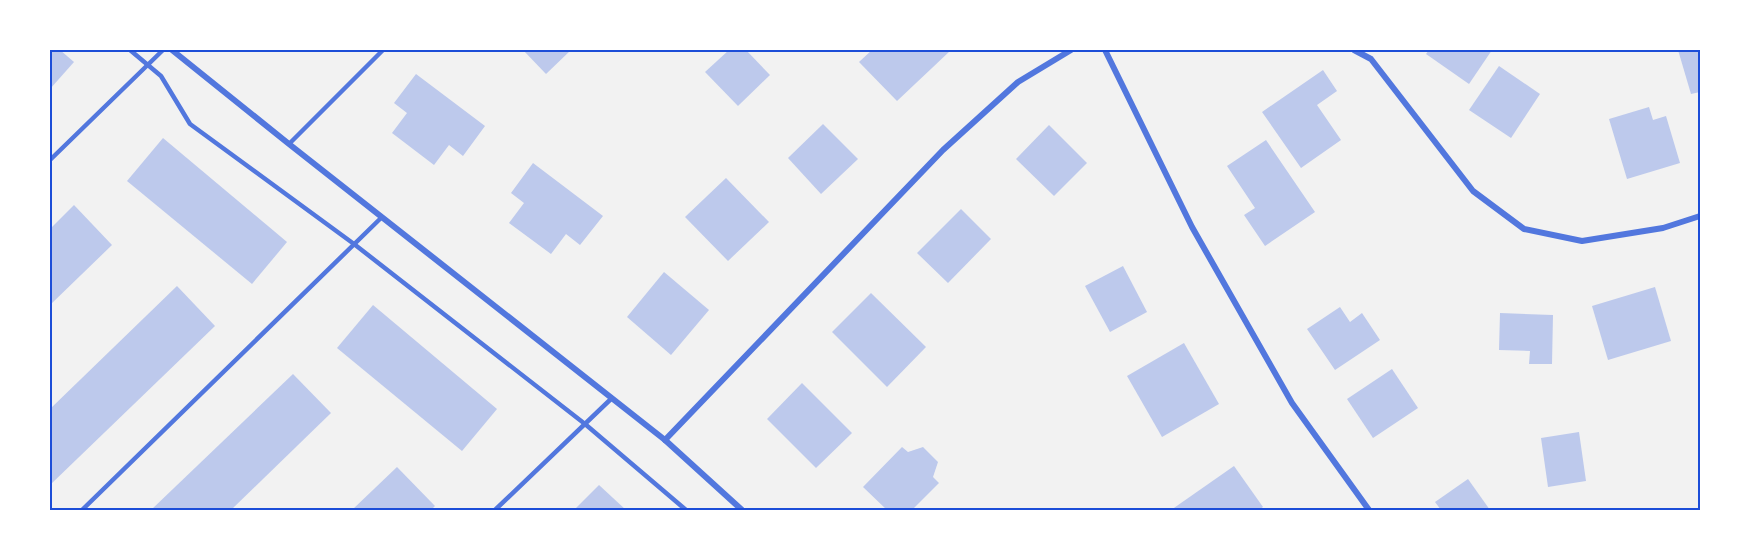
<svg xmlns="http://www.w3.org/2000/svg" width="1750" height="560" font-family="Rubik,sans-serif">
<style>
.building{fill:#bdc9ec}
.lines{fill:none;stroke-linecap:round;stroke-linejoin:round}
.service{stroke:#5277de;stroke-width:4.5}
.minor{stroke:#5277de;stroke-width:6}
.neatline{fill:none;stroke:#1d4ed8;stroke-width:2}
</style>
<rect width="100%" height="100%" fill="#f2f2f2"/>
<!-- building -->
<g class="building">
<path d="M 50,50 L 60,50 L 74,62 L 50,89 Z"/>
<path d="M 523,50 L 571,50 L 546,74 Z"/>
<path d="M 729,50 L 746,50 L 770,75 L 738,106 L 705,72 Z"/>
<path d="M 872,50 L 949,50 L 950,51 L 897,101 L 859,62 Z"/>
<path d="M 1429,50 L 1492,50 L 1469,84 L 1426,54 Z"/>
<path d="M 1678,50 L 1700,50 L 1700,92 L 1691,94 Z"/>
<path d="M 1499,66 L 1540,94 L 1511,138 L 1469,110 Z"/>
<path d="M 1323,70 L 1337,91 L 1317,105 L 1341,140 L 1301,168 L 1262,112 Z"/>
<path d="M 416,74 L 485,126 L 463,156 L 449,145 L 434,165 L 392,133 L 407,113 L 394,103 Z"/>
<path d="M 1649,107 L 1653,120 L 1666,116 L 1680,163 L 1627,179 L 1609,119 Z"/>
<path d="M 823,124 L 858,159 L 821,194 L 788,158 Z"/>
<path d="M 1049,125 L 1087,163 L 1054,196 L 1016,159 Z"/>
<path d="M 163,138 L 287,242 L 252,284 L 127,181 Z"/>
<path d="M 1266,140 L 1315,212 L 1265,246 L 1244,215 L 1255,208 L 1227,166 Z"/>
<path d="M 533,163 L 603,216 L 580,245 L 566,234 L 551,254 L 509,223 L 524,203 L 511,193 Z"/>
<path d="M 726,178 L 769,222 L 728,261 L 685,217 Z"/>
<path d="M 74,205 L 112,245 L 50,305 L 50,229 Z"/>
<path d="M 961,209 L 991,239 L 948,283 L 917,253 Z"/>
<path d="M 1123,266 L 1147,312 L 1110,332 L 1085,286 Z"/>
<path d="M 664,272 L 709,310 L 671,355 L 627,317 Z"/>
<path d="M 177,286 L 215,326 L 50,485 L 50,409 Z"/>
<path d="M 1655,287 L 1671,341 L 1608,360 L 1592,306 Z"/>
<path d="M 871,293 L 926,347 L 887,387 L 832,332 Z"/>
<path d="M 373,305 L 497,409 L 462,451 L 337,348 Z"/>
<path d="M 1340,307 L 1350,322 L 1362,313 L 1380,340 L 1335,370 L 1307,329 Z"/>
<path d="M 1500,313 L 1553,315 L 1552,364 L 1529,364 L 1530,351 L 1499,350 Z"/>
<path d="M 1184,343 L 1219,404 L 1162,437 L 1127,376 Z"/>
<path d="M 1392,369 L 1418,408 L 1373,438 L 1347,399 Z"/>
<path d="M 293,374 L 331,413 L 231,510 L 151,510 Z"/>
<path d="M 802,383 L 852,433 L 816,468 L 767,419 Z"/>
<path d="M 1579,432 L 1586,481 L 1548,487 L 1541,438 Z"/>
<path d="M 902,447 L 908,452 L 923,447 L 938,462 L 933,477 L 939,483 L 912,510 L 887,510 L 863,487 Z"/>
<path d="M 1234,466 L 1263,507 L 1259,510 L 1171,510 Z"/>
<path d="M 397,467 L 435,506 L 431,510 L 352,510 Z"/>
<path d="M 1468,479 L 1490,510 L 1441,510 L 1435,502 Z"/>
<path d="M 599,485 L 626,510 L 574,510 Z"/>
</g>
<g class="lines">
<!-- service -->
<g class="service">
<path d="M 130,50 L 161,76 L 190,124 L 354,244 L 585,424 L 686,510"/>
<path d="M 289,144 L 383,50"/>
<path d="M 50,160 L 163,50"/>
<path d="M 82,510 L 382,217"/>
<path d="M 495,510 L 612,398"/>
</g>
<!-- minor -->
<g class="minor">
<path d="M 172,50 L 289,144 L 665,440 L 742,510"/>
<path d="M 1105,50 L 1192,227 L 1292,403 L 1369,510"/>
<path d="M 1354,50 L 1371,59 L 1473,191 L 1524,229 L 1582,241 L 1663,228 L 1700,216"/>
<path d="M 665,440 L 943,150 L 1018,82 L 1071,50"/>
</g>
</g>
<!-- border -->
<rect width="1750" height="560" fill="none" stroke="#ffffff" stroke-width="102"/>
<rect x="51" y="51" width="1648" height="458" class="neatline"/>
</svg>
